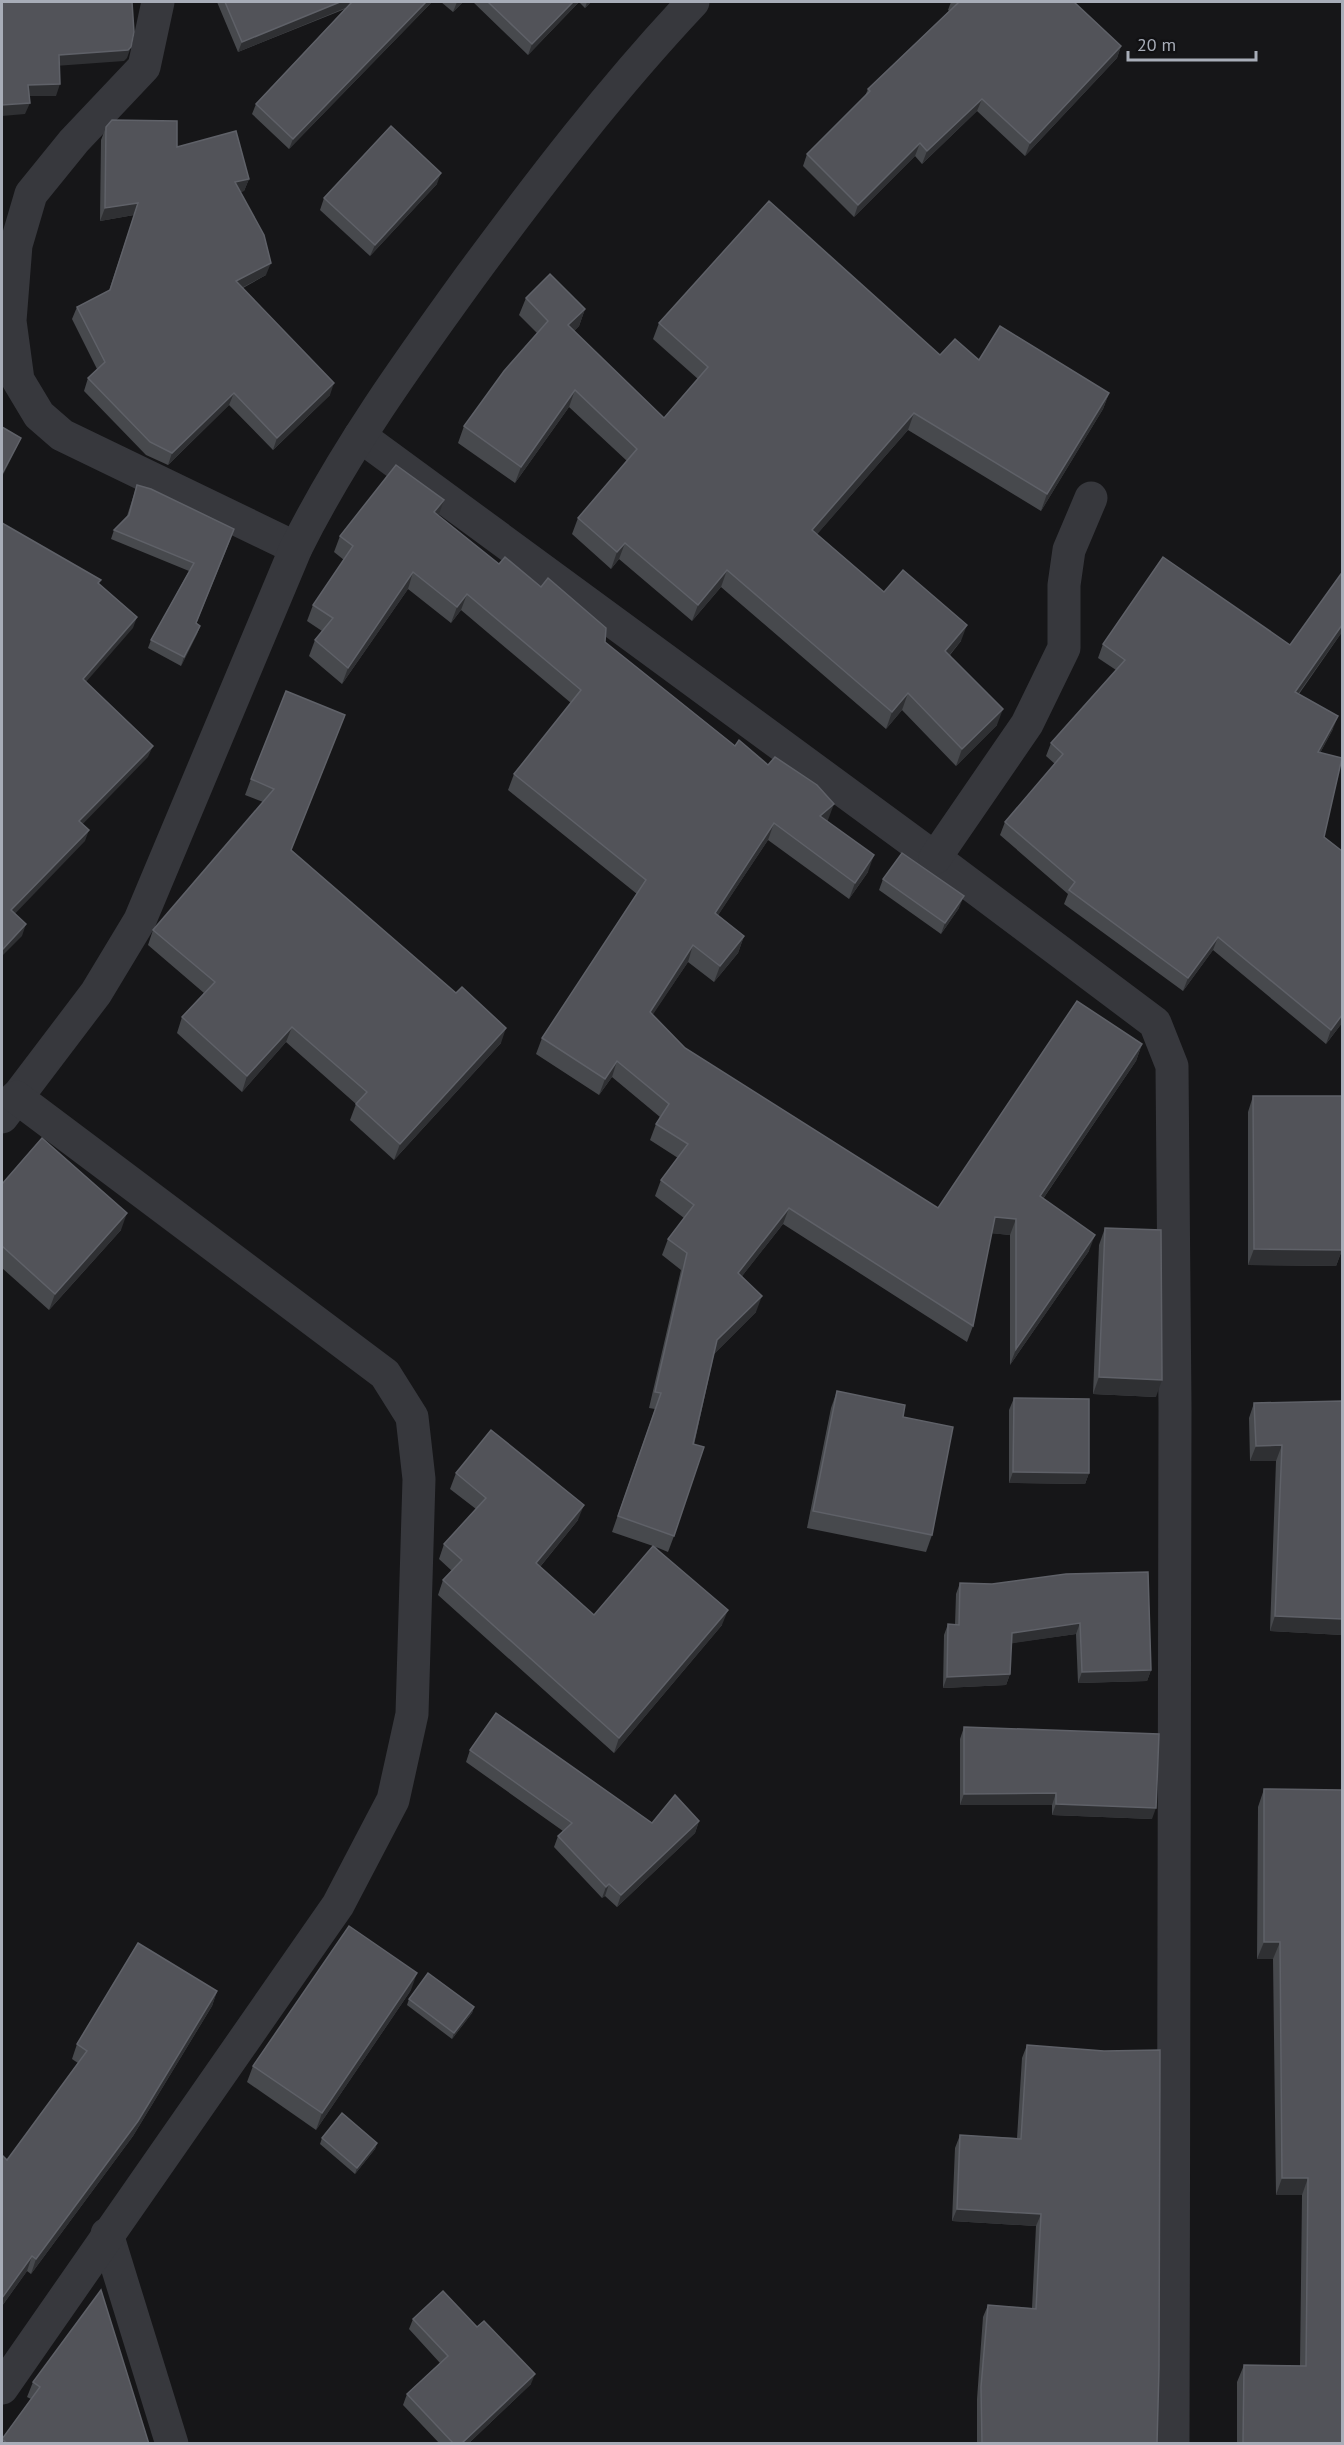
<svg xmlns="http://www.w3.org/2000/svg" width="1344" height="2445" font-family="'PT Sans',sans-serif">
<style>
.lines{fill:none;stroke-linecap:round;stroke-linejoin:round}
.minor{stroke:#37383d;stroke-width:33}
.wall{fill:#47494d}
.shaded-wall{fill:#2f3033}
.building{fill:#525359;stroke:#5f6168;stroke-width:1.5}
</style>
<rect width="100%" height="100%" fill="#161618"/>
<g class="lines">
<!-- minor -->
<g class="minor">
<path d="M 158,2 L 144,67 L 74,141 L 31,194 L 16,245 L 10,321 L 18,380 L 39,415 L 62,435 L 296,548"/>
<path d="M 360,436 L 935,858 L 1155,1023 L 1172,1066 L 1175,1408 L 1173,2444"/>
<path d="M 935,858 L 1027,724 L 1064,648 L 1064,585 L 1069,550 L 1091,498"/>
<path d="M 2,1117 L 96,993 L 140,920 L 296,548 C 344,452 407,364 470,277 C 540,182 612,88 693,2"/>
<path d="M 107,2234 L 172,2444"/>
<path d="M 2,2388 L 338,1905 L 393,1800 L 412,1714 L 419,1479 L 412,1417 L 385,1374 L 16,1097"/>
</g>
</g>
<!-- wall -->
<g class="wall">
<path d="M 217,2 L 432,2 L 289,149 L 252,114 L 256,104 L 345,9 L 238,52 Z"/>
<path d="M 441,2 L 463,2 L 453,12 Z"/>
<path d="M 473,2 L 591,2 L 585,8 L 579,2 L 528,55 Z"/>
<path d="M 951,2 L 1074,2 L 1121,46 L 1117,58 L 1025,156 L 977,111 L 922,164 L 915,156 L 854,217 L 803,166 L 807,154 L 865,96 L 868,89 L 949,11 L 948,10 Z"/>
<path d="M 106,127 L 177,147 L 249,179 L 244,191 L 240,192 L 266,275 L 243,288 L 330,395 L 273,450 L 229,405 L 168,465 L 146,455 L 84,391 L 88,378 L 97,369 L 72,319 L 77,307 L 109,291 L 134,215 L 100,221 L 101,140 Z"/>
<path d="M 437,184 L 370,256 L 320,210 L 324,198 Z"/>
<path d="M 526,298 L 585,309 L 579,326 L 574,331 L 664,418 L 698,379 L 653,339 L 659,323 L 979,360 L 1109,393 L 1103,409 L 1041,511 L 908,430 L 817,534 L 884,592 L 961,641 L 950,655 L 997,725 L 956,766 L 902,710 L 886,729 L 721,587 L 692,621 L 619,559 L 611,569 L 572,534 L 578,518 L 627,461 L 569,407 L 515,483 L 458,443 L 464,426 L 537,333 L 519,315 Z"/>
<path d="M 137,485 L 231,538 L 196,624 L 200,626 L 197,634 L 181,666 L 148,648 L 151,640 L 189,571 L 111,539 L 114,530 L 127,516 Z"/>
<path d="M 438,515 L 499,564 L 605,642 L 828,820 L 827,821 L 868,872 L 849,899 L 768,840 L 718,915 L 744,936 L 738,953 L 714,982 L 688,962 L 652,1015 L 685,1048 L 938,1208 L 1142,1044 L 1136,1061 L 1043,1199 L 1089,1251 L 1010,1365 L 1010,1235 L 991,1233 L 973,1326 L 967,1342 L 783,1224 L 742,1276 L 756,1312 L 714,1354 L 674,1536 L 668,1552 L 656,1547 L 722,1625 L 614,1753 L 438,1595 L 443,1580 L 452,1571 L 439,1559 L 444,1544 L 476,1509 L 450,1489 L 456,1473 L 578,1520 L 540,1567 L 594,1615 L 653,1546 L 612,1532 L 655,1409 L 649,1408 L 681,1270 L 662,1255 L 668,1239 L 684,1218 L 655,1196 L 661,1180 L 678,1158 L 650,1140 L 656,1124 L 660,1117 L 612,1077 L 599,1095 L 536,1054 L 542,1038 L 637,894 L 508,790 L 514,774 L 571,703 L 461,610 L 451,623 L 408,589 L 342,684 L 309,656 L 315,640 L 322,631 L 307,621 L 313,605 L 344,560 L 334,552 L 340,536 Z"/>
<path d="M 1342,575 L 1342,632 L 1299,694 L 1333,729 L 1320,753 L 1324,837 L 1342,1023 L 1326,1044 L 1213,950 L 1183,991 L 1064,904 L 1068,894 L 1000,835 L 1005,822 L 1055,764 L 1046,756 L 1051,743 L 1116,670 L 1098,658 L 1103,644 L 1290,645 Z"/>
<path d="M 345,715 L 291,850 L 501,1043 L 394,1160 L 350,1120 L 356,1104 L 286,1042 L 242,1092 L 177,1033 L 182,1017 L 204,993 L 148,945 L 153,930 L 263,802 L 245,795 L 251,779 Z"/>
<path d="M 883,879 L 959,908 L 941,934 L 879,890 Z"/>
<path d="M 1253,1096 L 1342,1096 L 1342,1250 L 1336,1266 L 1248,1265 L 1248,1112 Z"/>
<path d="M 2,1184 L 121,1230 L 49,1310 L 2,1268 Z"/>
<path d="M 1105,1228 L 1156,1397 L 1093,1394 L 1099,1245 Z"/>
<path d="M 837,1391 L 903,1417 L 932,1535 L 926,1552 L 807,1528 L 831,1408 Z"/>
<path d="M 1014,1398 L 1089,1473 L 1085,1484 L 1009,1483 L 1009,1410 Z"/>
<path d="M 1342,1401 L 1342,1635 L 1270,1631 L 1276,1461 L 1250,1461 L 1249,1418 L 1254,1403 Z"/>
<path d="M 1148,1572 L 1151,1670 L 1147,1681 L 1078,1683 L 1076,1634 L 1011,1643 L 1010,1674 L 1006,1685 L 943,1688 L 944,1635 L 948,1624 L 955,1625 L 956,1594 L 960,1583 L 992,1584 Z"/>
<path d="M 964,1727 L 1152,1819 L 1052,1815 L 1052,1805 L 960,1805 L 960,1739 Z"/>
<path d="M 470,1750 L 652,1823 L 699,1821 L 695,1833 L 617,1907 L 605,1896 L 602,1898 L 554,1847 L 558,1836 L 563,1831 L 466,1762 Z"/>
<path d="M 1264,1789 L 1342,2444 L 1237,2444 L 1237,2382 L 1244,2365 L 1300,2366 L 1302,2195 L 1276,2195 L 1273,1959 L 1257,1959 L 1258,1807 Z"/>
<path d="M 411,1990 L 316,2130 L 247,2082 L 253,2066 Z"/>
<path d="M 217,1991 L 212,2006 L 133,2136 L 31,2274 L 27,2271 L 2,2306 L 2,2155 L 7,2160 L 78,2063 L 72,2059 L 77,2044 Z"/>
<path d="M 409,1999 L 474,2007 L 472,2013 L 452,2039 L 407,2005 Z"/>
<path d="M 1027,2045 L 1157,2444 L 977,2444 L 977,2399 L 983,2317 L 988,2305 L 1032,2308 L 1036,2226 L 952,2221 L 955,2148 L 960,2135 L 1017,2138 L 1022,2058 Z"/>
<path d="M 322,2138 L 377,2143 L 375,2149 L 355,2174 L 320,2144 Z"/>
<path d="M 413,2319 L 477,2327 L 531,2384 L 468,2444 L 440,2444 L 403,2405 L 407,2394 L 440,2363 L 409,2329 Z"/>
<path d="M 33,2382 L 149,2444 L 2,2444 L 2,2439 L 31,2399 L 27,2397 Z"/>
</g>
<!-- shaded-wall -->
<g class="shaded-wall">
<path d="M 340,2 L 356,2 L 355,4 L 238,52 L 242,42 Z"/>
<path d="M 426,2 L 432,2 L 289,149 L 293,139 Z"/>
<path d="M 457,2 L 463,2 L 453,12 Z"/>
<path d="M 573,2 L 579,2 L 528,55 L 532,44 Z"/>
<path d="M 587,2 L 591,2 L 585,8 Z"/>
<path d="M 1121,46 L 1117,58 L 1025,156 L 1030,143 Z"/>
<path d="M 131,47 L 127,58 L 124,61 L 55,66 L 59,55 Z"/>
<path d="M 60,84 L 56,96 L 24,96 L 28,85 Z"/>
<path d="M 982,99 L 977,111 L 922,164 L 927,151 Z"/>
<path d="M 30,103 L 25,114 L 2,116 L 2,105 Z"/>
<path d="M 920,143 L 915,156 L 854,217 L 858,205 Z"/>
<path d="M 441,173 L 437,184 L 370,256 L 375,245 Z"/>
<path d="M 249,179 L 244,191 L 230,194 L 235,182 Z"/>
<path d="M 138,203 L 134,215 L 100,221 L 105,208 Z"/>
<path d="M 271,263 L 266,275 L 232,293 L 236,281 Z"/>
<path d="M 585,309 L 579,326 L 562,342 L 568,325 Z"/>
<path d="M 334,383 L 330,395 L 273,450 L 277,438 Z"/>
<path d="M 575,390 L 569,407 L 515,483 L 521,467 Z"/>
<path d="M 234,393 L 229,405 L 168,465 L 172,453 Z"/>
<path d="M 1109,393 L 1103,409 L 1041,511 L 1047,494 Z"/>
<path d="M 914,413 L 908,430 L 806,547 L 812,530 Z"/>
<path d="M 21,438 L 16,449 L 2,477 L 2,474 Z"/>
<path d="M 444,500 L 438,517 L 434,512 Z"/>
<path d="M 625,543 L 619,559 L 611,569 L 617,552 Z"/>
<path d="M 727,570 L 721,587 L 692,621 L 698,605 Z"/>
<path d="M 413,572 L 408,589 L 342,684 L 348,668 Z"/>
<path d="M 467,594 L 461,610 L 451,623 L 457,607 Z"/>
<path d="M 137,617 L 133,628 L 79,690 L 83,679 Z"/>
<path d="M 967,625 L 961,641 L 939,667 L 945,651 Z"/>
<path d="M 1342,625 L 1342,632 L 1290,705 L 1295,692 Z"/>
<path d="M 200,626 L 197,634 L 181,666 L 184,657 Z"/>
<path d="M 908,693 L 902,710 L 886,729 L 892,712 Z"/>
<path d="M 1003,709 L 997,725 L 956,766 L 962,749 Z"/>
<path d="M 1338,716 L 1333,729 L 1313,766 L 1318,752 Z"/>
<path d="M 153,746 L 148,757 L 75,832 L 79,821 Z"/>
<path d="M 834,804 L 828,820 L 814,833 L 820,816 Z"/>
<path d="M 774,823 L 768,840 L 709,929 L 715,913 Z"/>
<path d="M 89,830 L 85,841 L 7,922 L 11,910 Z"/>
<path d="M 874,855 L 868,872 L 849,899 L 855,883 Z"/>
<path d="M 964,896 L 959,908 L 941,934 L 945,923 Z"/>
<path d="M 26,924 L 22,936 L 2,956 L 2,950 Z"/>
<path d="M 744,936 L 738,953 L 714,982 L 720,966 Z"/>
<path d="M 1218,937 L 1213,950 L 1183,991 L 1188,978 Z"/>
<path d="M 693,945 L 688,962 L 644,1028 L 650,1012 Z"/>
<path d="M 1342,1015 L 1342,1023 L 1326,1044 L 1331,1030 Z"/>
<path d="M 292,1027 L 286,1042 L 242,1092 L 247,1076 Z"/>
<path d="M 506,1028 L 501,1043 L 394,1160 L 400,1144 Z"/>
<path d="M 1142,1044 L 1136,1061 L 1034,1212 L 1040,1196 Z"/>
<path d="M 617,1061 L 612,1077 L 599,1095 L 605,1079 Z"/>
<path d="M 789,1208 L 783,1224 L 732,1289 L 738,1273 Z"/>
<path d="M 127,1213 L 121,1230 L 49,1310 L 55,1294 Z"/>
<path d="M 995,1217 L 1016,1219 L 1010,1235 L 989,1233 Z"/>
<path d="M 1095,1235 L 1089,1251 L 1010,1365 L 1016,1349 Z"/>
<path d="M 1254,1249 L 1342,1250 L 1336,1266 L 1248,1265 Z"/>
<path d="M 762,1296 L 756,1312 L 711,1357 L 717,1340 Z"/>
<path d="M 1099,1377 L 1162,1380 L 1156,1397 L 1093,1394 Z"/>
<path d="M 1282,1445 L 1276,1461 L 1250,1461 L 1256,1446 Z"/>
<path d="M 1013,1472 L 1089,1473 L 1085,1484 L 1009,1483 Z"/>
<path d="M 584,1505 L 578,1520 L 530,1579 L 536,1563 Z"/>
<path d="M 728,1610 L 722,1625 L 614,1753 L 619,1738 Z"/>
<path d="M 1275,1616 L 1342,1619 L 1342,1635 L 1270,1631 Z"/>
<path d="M 1080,1623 L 1076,1634 L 1008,1644 L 1012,1633 Z"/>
<path d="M 1151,1670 L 1147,1681 L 1078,1683 L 1082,1672 Z"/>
<path d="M 1010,1674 L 1006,1685 L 943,1688 L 947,1677 Z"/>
<path d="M 1056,1793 L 1052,1805 L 960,1805 L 964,1794 Z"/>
<path d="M 1056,1804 L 1156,1808 L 1152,1819 L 1052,1815 Z"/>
<path d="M 699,1821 L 695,1833 L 617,1907 L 621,1895 Z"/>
<path d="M 609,1884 L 605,1896 L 602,1898 L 606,1887 Z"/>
<path d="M 1264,1942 L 1280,1942 L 1273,1959 L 1257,1959 Z"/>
<path d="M 417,1973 L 411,1990 L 316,2130 L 322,2113 Z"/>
<path d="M 217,1991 L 212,2006 L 133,2136 L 31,2274 L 36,2259 Z"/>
<path d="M 474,2007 L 472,2013 L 452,2039 L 454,2033 Z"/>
<path d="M 377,2143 L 375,2149 L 355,2174 L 357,2168 Z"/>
<path d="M 1282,2178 L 1308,2178 L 1302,2195 L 1276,2195 Z"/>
<path d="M 957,2209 L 1041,2214 L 1036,2226 L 952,2221 Z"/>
<path d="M 32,2256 L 27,2271 L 2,2306 L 2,2298 Z"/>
<path d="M 535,2374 L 531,2384 L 468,2444 L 461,2444 Z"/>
</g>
<!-- building -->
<g class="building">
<path d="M 2,2 L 132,2 L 134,32 L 131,47 L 128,50 L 59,55 L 60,84 L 28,85 L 30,103 L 2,105 Z"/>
<path d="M 225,2 L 340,2 L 242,42 Z"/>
<path d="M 352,2 L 426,2 L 293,139 L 256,104 Z"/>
<path d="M 488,2 L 573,2 L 532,44 Z"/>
<path d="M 957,2 L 1074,2 L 1121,46 L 1030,143 L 982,99 L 927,151 L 920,143 L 858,205 L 807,154 L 870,91 L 868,89 L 958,3 Z"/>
<path d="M 112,120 L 177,121 L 177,147 L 236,131 L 249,179 L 235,182 L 264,235 L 271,263 L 236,281 L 334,383 L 277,438 L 234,393 L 172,453 L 150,442 L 88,378 L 105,362 L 77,307 L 110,290 L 138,203 L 105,208 L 106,127 Z"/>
<path d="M 391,126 L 441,173 L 375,245 L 324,198 Z"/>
<path d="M 769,201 L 940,355 L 955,339 L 979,360 L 1000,326 L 1109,393 L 1047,494 L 914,413 L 812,530 L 884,592 L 903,570 L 967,625 L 945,651 L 1003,709 L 962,749 L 908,693 L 892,712 L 727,570 L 698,605 L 625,543 L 617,552 L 578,518 L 637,449 L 575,390 L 521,467 L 464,426 L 504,371 L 548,321 L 526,298 L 550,274 L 585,309 L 568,325 L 664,418 L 708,367 L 659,323 Z"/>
<path d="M 2,427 L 21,438 L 2,474 Z"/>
<path d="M 396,465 L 444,500 L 434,512 L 499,564 L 505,557 L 541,587 L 548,578 L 606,628 L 605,642 L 735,746 L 739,740 L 768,765 L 775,757 L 817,785 L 834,804 L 820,816 L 874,855 L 855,883 L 774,823 L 715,913 L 744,936 L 720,966 L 693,945 L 650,1012 L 685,1048 L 938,1208 L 1077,1001 L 1142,1044 L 1040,1196 L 1095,1235 L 1016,1349 L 1016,1219 L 995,1217 L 973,1326 L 789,1208 L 738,1273 L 762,1296 L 717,1340 L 693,1444 L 704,1447 L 674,1536 L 618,1516 L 661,1393 L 655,1392 L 687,1253 L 668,1239 L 694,1205 L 661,1180 L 688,1144 L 656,1124 L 669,1104 L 617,1061 L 605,1079 L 542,1038 L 646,880 L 514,774 L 581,690 L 467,594 L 457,607 L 413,572 L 348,668 L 315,640 L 333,618 L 313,605 L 353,546 L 340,536 Z"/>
<path d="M 137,485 L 151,489 L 234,529 L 196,623 L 200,626 L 184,657 L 151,640 L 194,563 L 114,530 L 129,515 Z"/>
<path d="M 2,523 L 101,580 L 98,583 L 137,617 L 83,679 L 153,746 L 79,821 L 89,830 L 11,910 L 26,924 L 2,950 Z"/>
<path d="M 1163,557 L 1290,645 L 1341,574 L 1342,575 L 1342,625 L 1295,692 L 1338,716 L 1318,752 L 1342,758 L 1324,837 L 1342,851 L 1342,1015 L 1331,1030 L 1218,937 L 1188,978 L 1069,890 L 1075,882 L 1005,822 L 1063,754 L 1051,743 L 1125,660 L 1103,644 Z"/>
<path d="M 286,691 L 345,715 L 291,850 L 456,993 L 462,987 L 506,1028 L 400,1144 L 356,1104 L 367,1092 L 292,1027 L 247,1076 L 182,1017 L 215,982 L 153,930 L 274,789 L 251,779 Z"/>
<path d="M 902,853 L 964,896 L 945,923 L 883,879 Z"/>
<path d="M 1253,1096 L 1342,1096 L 1342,1250 L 1254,1249 Z"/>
<path d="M 42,1138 L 127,1213 L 55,1294 L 2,1246 L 2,1184 Z"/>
<path d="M 1105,1228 L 1161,1230 L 1162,1380 L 1099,1377 Z"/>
<path d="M 837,1391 L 905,1405 L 903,1417 L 953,1427 L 932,1535 L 813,1511 Z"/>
<path d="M 1014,1398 L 1089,1399 L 1089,1473 L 1013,1472 Z"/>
<path d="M 1342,1401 L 1342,1619 L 1275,1616 L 1282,1445 L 1256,1446 L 1254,1403 Z"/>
<path d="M 491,1430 L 584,1505 L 536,1563 L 594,1615 L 653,1546 L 728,1610 L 619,1738 L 443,1580 L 462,1560 L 444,1544 L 486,1498 L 456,1473 Z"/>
<path d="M 1148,1572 L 1151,1670 L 1082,1672 L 1080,1623 L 1012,1633 L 1010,1674 L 947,1677 L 948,1624 L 959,1625 L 960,1583 L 992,1584 L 1066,1574 Z"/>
<path d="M 496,1713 L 652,1823 L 675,1795 L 699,1821 L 621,1895 L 609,1884 L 606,1887 L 558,1836 L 572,1823 L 470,1750 Z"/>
<path d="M 964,1727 L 1159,1734 L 1156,1808 L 1056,1804 L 1056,1793 L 964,1794 Z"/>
<path d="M 1264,1789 L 1342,1790 L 1342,2444 L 1243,2444 L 1244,2365 L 1306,2366 L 1308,2178 L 1282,2178 L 1280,1942 L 1264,1942 Z"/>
<path d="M 349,1926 L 417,1973 L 322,2113 L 253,2066 Z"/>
<path d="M 138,1943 L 217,1991 L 138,2121 L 36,2259 L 32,2256 L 2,2298 L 2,2155 L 7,2160 L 87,2051 L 77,2044 Z"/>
<path d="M 428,1973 L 474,2007 L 454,2033 L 409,1999 Z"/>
<path d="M 1027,2045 L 1104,2051 L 1160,2050 L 1159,2368 L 1157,2444 L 982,2444 L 981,2387 L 988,2305 L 1036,2309 L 1041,2214 L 957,2209 L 960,2135 L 1021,2139 Z"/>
<path d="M 342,2113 L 377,2143 L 357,2168 L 322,2138 Z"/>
<path d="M 101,2290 L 149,2444 L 8,2444 L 2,2439 L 40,2387 L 33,2382 Z"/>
<path d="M 443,2291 L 477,2327 L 484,2321 L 535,2374 L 461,2444 L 454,2444 L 407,2394 L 448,2356 L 413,2319 Z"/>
</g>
<!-- border -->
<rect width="1344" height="2445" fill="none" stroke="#a8adb8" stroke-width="6"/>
<!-- scale -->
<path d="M1128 51v9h128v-9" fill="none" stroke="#a8adb8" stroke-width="3"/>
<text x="1137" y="51" font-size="18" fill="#a8adb8" stroke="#111113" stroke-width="4.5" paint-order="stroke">20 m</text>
</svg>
